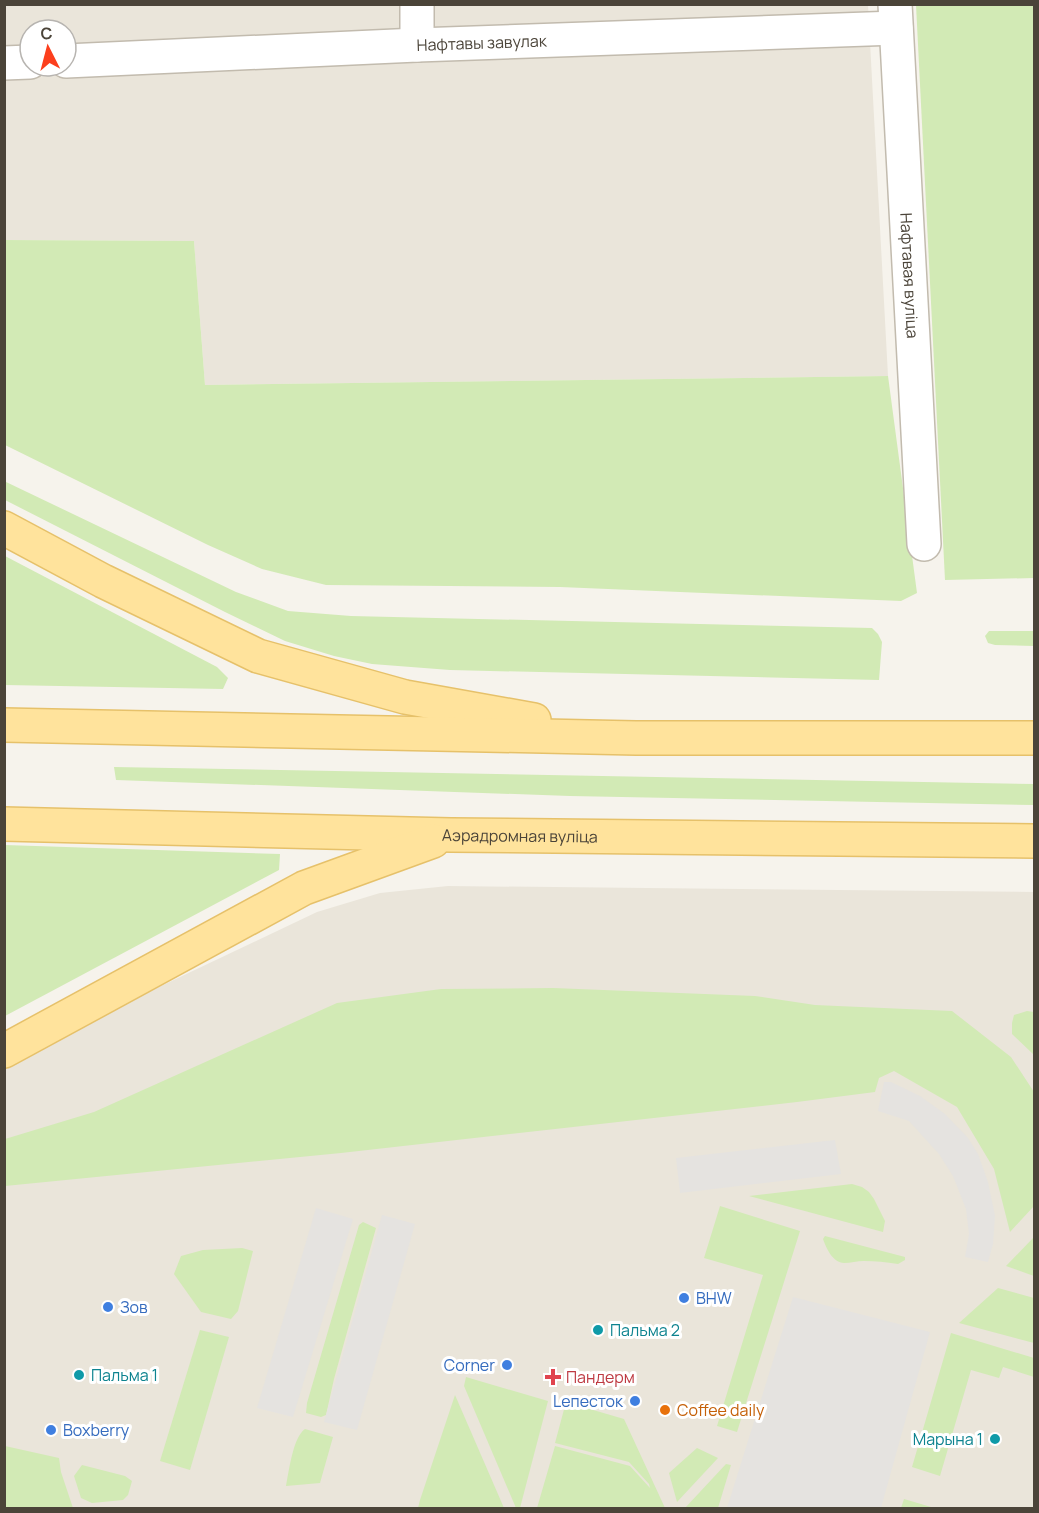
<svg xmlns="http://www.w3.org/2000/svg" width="1039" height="1513" font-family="Manrope,sans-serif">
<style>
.residential{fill:#eae5da;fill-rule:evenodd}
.green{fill:#d2eab5}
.parking{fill:#e5e3e0}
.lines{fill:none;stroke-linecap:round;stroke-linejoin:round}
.street-casing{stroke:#c2bbae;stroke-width:36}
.primary-casing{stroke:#e6c16a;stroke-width:36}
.street{stroke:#fff;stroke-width:33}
.primary{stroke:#ffe39c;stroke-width:33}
.shop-dot{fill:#3f7fe0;stroke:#fff;stroke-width:2}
.culture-dot{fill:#0f9aa8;stroke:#fff;stroke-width:2}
.health-dot{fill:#e0444e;stroke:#fff;stroke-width:2}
.food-dot{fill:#e8710a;stroke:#fff;stroke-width:2}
.labels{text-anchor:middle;stroke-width:6;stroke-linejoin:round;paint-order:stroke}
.street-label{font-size:16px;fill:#4b4439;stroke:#fff}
.shop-label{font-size:16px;fill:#366cbe;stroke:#fff;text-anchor:start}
.culture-label{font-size:16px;fill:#0d838f;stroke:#fff;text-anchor:start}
.health-label{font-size:16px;fill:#be3a42;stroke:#fff;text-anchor:start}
.food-label{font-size:16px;fill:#c56008;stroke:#fff;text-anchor:start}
</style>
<rect width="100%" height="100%" fill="#f6f3ec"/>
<!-- residential -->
<g class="residential">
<path d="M 5,5 L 868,5 L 888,376 L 205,385 L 194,241 L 5,240 ZM 30,30 L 66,30 L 66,66 L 30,66 Z"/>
<path d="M 448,886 L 1034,892 L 1034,1508 L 5,1508 L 5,1060 L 317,912 L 380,893 Z"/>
</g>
<!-- green -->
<g class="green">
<path d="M 916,5 L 1034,5 L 1034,578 L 945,580 Z"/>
<path d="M 4,240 L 194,241 L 205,385 L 888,376 L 917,593 L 901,601 L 560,587 L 326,585 L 262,569 L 208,545 L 5,445 Z"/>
<path d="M 4,481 L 236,592 L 288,611 L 351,616 L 872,628 L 878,634 L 882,642 L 879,680 L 450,670 L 372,664 L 334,656 L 285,641 L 225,612 L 5,500 Z"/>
<path d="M 5,556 L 217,667 L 228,678 L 223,689 L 5,685 Z"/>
<path d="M 989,631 L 1034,631 L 1034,646 L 995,645 L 988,643 L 985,636 Z"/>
<path d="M 114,767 L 1034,784 L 1034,805 L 570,796 L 116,780 Z"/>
<path d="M 5,845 L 280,854 L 279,870 L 5,1016 Z"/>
<path d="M 553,988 L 755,996 L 815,1005 L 952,1011 L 1011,1057 L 1034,1092 L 1034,1206 L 1010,1232 L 994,1169 L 957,1107 L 894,1071 L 879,1078 L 875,1092 L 797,1102 L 341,1153 L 5,1186 L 5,1139 L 94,1112 L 337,1003 L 441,989 Z"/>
<path d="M 1027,1011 L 1034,1012 L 1034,1055 L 1012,1034 L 1012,1023 L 1014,1015 Z"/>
<path d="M 852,1184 L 862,1187 L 869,1192 L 874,1199 L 885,1221 L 883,1232 L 749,1196 Z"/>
<path d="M 720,1206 L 800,1231 L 737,1432 L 717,1426 L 763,1275 L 704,1258 Z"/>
<path d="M 363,1222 L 376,1228 L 334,1379 L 326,1415 L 321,1417 L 306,1413 L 307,1403 L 359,1225 Z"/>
<path d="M 825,1236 L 905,1257 L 905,1260 L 898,1264 C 886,1262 875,1261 864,1261 C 857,1261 851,1263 844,1263 C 833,1263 826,1248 823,1239 Z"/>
<path d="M 1034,1237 L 1034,1276 L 1006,1266 Z"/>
<path d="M 242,1248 L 253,1251 L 238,1311 L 231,1319 L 201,1312 L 174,1274 L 181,1256 L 203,1250 Z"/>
<path d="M 998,1288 L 1034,1298 L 1034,1343 L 959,1323 Z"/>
<path d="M 200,1330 L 229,1337 L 190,1470 L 160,1461 Z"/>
<path d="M 951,1333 L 1034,1358 L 1034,1377 L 1003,1367 L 999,1378 L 971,1370 L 940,1476 L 912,1467 Z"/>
<path d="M 466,1377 L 548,1401 L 520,1508 L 516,1508 L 464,1386 Z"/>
<path d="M 455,1395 L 504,1508 L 418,1508 L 420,1500 Z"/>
<path d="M 566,1402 L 624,1419 L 665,1508 L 537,1508 L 555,1446 L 630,1466 L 650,1488 L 649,1484 L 629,1462 L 555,1443 Z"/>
<path d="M 305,1429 L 333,1437 L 320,1483 L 286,1486 C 289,1471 293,1437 305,1429 Z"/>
<path d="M 5,1446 L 59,1458 L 61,1472 L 73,1508 L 5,1508 Z"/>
<path d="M 697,1448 L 718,1458 L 677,1502 L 669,1473 Z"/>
<path d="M 726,1464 L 731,1465 L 718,1508 L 685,1508 Z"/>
<path d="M 82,1465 L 125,1476 L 132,1481 L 128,1495 L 123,1500 L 92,1503 L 81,1498 L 74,1476 Z"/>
<path d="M 904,1499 L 931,1507 L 931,1508 L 901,1508 Z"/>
</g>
<!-- parking -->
<g class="parking">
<path d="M 884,1082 L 891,1082 L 920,1096 L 945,1114 L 968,1138 L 978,1154 L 988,1182 L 995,1216 L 993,1244 L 988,1262 L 965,1257 L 969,1234 L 966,1209 L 953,1176 L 939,1154 L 909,1121 L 878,1111 Z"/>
<path d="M 835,1140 L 841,1174 L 680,1193 L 676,1158 Z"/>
<path d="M 316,1208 L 353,1219 L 293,1417 L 257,1408 Z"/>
<path d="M 382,1215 L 415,1224 L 357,1430 L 324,1422 Z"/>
<path d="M 793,1297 L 930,1332 L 881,1508 L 727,1508 Z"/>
</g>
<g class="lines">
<!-- street casing -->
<g class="street-casing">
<g id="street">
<path d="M 417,4 L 417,45"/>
<path id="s1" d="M 895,4 L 924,544"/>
<path id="s2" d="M 66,61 L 417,45 L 896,28"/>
<path d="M 4,63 L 30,62"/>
</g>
</g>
<!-- primary casing -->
<g class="primary-casing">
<g id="primary">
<path d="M 4,528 L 103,581 L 258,656 L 405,697 L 534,720"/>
<path d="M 4,725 L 636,738 L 1034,738"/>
<path id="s3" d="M 4,824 L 451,835 L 1034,841"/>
<path d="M 4,1051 L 304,888 L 433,841"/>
</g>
</g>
<!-- street -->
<use href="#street" class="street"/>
<!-- primary -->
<use href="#primary" class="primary"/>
</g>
<!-- markers -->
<g class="shop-dot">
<circle cx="684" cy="1298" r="6"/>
<circle cx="108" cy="1307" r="6"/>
<circle cx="507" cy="1365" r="6"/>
<circle cx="635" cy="1401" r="6"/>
<circle cx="51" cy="1430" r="6"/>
</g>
<g class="culture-dot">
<circle cx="598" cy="1330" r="6"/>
<circle cx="79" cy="1375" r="6"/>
<circle cx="995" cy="1439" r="6"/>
</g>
<path class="health-dot" d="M550 1368h6v6h6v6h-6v6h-6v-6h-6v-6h6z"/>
<circle class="food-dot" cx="665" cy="1410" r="6"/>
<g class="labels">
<!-- street labels -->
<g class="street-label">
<text dy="6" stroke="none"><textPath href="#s2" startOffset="416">Нафтавы завулак</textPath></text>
<text dy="6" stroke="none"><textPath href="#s1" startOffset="272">Нафтавая вуліца</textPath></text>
<text dy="6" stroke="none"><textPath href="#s3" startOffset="516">Аэрадромная вуліца</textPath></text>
</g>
<!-- shop labels -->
<g class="shop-label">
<text x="696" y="1304">BHW</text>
<text x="120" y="1313">Зов</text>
<text x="495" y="1371" text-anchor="end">Corner</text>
<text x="623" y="1407" text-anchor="end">Lепесток</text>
<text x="63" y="1436">Boxberry</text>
</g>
<!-- culture labels -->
<g class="culture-label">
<text x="610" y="1336">Пальма 2</text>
<text x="91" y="1381">Пальма 1</text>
<text x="983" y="1445" text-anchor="end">Марына 1</text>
</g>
<!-- health labels -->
<g class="health-label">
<text x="566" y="1383">Пандерм</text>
</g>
<!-- food labels -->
<g class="food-label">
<text x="677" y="1416">Coffee daily</text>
</g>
</g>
<!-- border -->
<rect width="1039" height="1513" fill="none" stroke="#4b4439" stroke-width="12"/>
<!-- north arrow -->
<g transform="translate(48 48) rotate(354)"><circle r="28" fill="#ffffff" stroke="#b7b4b0" stroke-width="1.5"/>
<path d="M0-4.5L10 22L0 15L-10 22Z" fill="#fc3f1d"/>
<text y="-9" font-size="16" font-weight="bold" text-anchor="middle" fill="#4b4439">С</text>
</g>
</svg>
